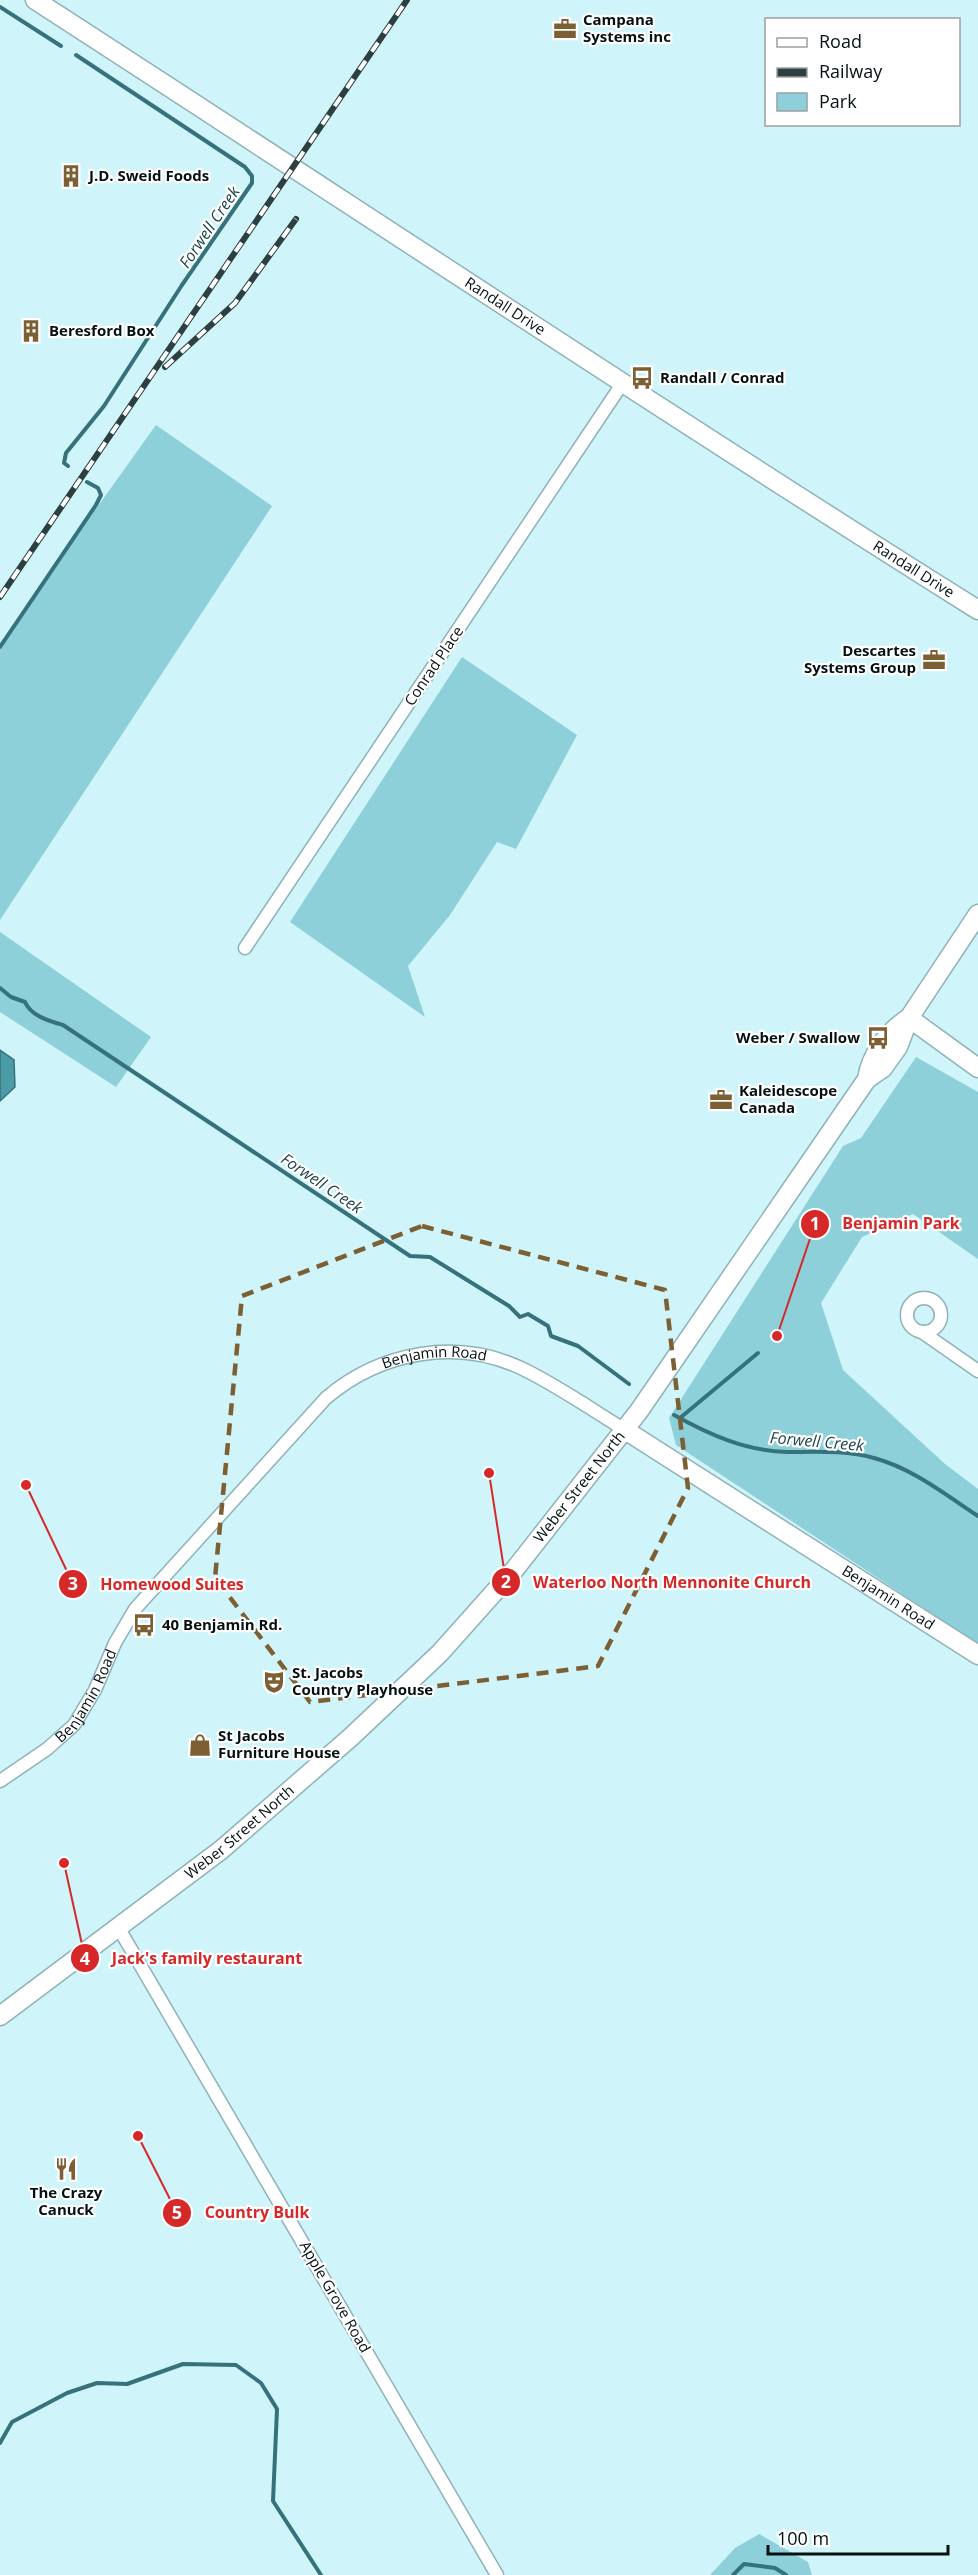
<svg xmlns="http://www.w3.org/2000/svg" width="978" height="2575" font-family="'Open Sans',sans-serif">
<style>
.green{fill:#8ed0da}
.water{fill:#4b9ca7;stroke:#36727b;stroke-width:1.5}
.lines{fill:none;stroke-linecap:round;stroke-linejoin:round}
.stream{stroke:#36727b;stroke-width:4}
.street-casing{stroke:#8fb2b8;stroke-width:15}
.secondary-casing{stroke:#8fb2b8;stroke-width:21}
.street{stroke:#fff;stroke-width:12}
.secondary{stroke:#fff;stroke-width:18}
.rail-casing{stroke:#2d3f41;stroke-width:6}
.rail{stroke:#fff;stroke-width:4;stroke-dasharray:11;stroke-linecap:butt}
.marked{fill:none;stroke:#7c6033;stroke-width:4.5;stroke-dasharray:12 8;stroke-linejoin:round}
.labels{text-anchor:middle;stroke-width:4.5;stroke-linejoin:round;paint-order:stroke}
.poi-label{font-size:15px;font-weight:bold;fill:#041113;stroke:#fff;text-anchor:start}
.street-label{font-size:15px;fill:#041113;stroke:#fff}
.water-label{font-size:16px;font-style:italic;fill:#1e444a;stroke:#fff}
.leader{fill:none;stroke:#d62828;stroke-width:2}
.callout-dot{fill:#d62828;stroke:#fff;stroke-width:2}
.mark-label{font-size:18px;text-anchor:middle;font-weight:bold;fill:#fff}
.callout-label{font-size:16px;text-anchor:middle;font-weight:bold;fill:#d62828;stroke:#fff;stroke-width:4.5;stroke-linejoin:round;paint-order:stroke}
</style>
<rect width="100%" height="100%" fill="#cff4fa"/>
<!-- green -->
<g class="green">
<path d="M 156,425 L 272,506 L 0,920 L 0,643 Z"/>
<path d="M 462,657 L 577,735 L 516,849 L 497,842 L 450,915 L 408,966 L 425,1017 L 290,922 Z"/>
<path d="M 0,932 L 151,1037 L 116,1087 L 0,1012 Z"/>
<path d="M 916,1057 L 978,1092 L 978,1259 L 913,1214 L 862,1237 L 821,1303 L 843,1370 L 945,1464 L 978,1489 L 978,1644 L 676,1445 L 669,1418 L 843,1146 L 861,1138 Z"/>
<path d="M 759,2534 L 808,2562 L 812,2575 L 710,2575 L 735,2548 Z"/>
</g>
<!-- water -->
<path class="water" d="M 0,1050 L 14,1060 L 15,1087 L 0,1101 Z"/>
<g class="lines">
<!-- stream -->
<g class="stream">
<path d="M 0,7 L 61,46"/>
<path d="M 68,466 L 64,463 L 66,453 L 104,406 L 182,285 L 252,183 L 252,176 L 245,167 L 76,55"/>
<path d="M 0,647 L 96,505 L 101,495 L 98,488 L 87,482"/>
<path d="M 0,988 L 11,997 L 25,1002 C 31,1016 49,1021 63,1025 L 410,1256 L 430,1257 L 509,1306 L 520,1317 L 528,1314 L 548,1326 L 551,1336 L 578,1346 L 629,1384"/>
<path d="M 674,1415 C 710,1435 746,1451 787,1452 C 816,1452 845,1450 874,1458 C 912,1468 946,1495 978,1516"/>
<path d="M 680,1418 L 758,1353"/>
<path d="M 0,2443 L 12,2422 L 67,2393 L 97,2383 L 127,2384 L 183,2364 L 236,2365 L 261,2383 L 277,2409 L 273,2501 L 321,2575"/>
<path d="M 733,2575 L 744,2564 L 775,2568 L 786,2575"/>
</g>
<!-- street casing -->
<g class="street-casing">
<g id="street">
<path d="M 245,948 L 622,384"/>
<circle cx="924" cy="1315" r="17"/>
<path d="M 922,1332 L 978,1371"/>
<path id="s1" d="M 0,1781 L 47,1749 L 74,1725 L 95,1690 L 115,1643 L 135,1609 L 326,1398 C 380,1352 457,1337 523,1369 C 558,1386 591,1409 625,1430"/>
<path d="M 118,1927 L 497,2575"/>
</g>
</g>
<!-- secondary casing -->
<g class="secondary-casing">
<g id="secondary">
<path id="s2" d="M 35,0 C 349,203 661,411 978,610"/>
<path d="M 909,1018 L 978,1068"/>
<path d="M 867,1079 L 883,1068 L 898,1047 L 909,1018 L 978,914"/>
<path id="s3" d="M 625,1430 L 978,1655"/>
<path id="s4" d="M 0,2016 L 221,1850 L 351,1737 L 440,1653 L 515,1569 L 639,1411 L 867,1079 C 871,1054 888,1031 909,1018"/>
</g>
</g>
<!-- street -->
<use href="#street" class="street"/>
<!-- secondary -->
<use href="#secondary" class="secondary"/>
<!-- rail casing -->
<g class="rail-casing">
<g id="rail">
<path d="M 165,367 L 235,303 L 296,219"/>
<path d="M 0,597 L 407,0"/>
</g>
</g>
<!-- rail -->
<use href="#rail" class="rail"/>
</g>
<!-- marked area -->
<path class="marked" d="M 422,1226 L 665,1290 L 688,1488 L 598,1666 L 310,1702 L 215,1578 L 242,1296 Z"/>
<!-- icons -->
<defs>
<g id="office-bare" transform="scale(1.8)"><path d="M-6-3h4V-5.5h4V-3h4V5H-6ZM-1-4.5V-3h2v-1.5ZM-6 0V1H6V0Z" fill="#7c6033" stroke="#fff" stroke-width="2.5" paint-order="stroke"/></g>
<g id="building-bare" transform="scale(1.8)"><path d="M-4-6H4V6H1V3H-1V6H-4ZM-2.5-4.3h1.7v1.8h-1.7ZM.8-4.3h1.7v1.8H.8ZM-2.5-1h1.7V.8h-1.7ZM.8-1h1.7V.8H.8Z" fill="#7c6033" stroke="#fff" stroke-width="2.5" paint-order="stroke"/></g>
<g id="bus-bare" transform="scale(1.8)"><path d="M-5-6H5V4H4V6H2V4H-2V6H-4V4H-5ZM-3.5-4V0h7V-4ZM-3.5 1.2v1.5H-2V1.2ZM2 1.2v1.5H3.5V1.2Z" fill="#7c6033" stroke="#fff" stroke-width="2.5" paint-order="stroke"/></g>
<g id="theatre-bare" transform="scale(1.8)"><path d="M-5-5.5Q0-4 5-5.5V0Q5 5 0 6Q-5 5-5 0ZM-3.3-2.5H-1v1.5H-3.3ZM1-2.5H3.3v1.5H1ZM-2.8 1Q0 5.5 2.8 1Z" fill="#7c6033" stroke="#fff" stroke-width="2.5" paint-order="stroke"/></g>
<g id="shop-bare" transform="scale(1.8)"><path d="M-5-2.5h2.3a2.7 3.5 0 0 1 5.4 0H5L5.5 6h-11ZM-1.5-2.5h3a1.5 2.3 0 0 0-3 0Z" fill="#7c6033" stroke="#fff" stroke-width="2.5" paint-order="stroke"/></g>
<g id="restaurant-bare" transform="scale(1.8)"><path d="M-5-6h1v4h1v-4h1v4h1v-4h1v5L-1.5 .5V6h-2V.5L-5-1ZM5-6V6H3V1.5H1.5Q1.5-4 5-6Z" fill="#7c6033" stroke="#fff" stroke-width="2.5" paint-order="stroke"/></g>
</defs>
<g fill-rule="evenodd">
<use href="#office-bare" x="565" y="29"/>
<use href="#building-bare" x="71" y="176"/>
<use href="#building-bare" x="31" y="331"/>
<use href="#bus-bare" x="642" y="378"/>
<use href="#office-bare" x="934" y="660"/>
<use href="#bus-bare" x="878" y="1038"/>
<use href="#office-bare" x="721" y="1100"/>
<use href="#bus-bare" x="144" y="1625"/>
<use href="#theatre-bare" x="274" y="1682"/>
<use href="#shop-bare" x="200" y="1745"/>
<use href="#restaurant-bare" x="66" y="2169"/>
</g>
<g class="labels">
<!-- poi labels -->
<g class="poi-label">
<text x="583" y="25">Campana<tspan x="583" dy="17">Systems inc</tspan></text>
<text x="89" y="181">J.D. Sweid Foods</text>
<text x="49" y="336">Beresford Box</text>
<text x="660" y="383">Randall / Conrad</text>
<text x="916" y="656" text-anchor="end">Descartes<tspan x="916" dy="17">Systems Group</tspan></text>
<text x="860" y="1043" text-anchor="end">Weber / Swallow</text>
<text x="739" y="1096">Kaleidescope<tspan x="739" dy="17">Canada</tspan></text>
<text x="162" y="1630">40 Benjamin Rd.</text>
<text x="292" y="1678">St. Jacobs<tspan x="292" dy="17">Country Playhouse</tspan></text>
<text x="218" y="1741">St Jacobs<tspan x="218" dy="17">Furniture House</tspan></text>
<text x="66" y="2198" text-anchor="middle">The Crazy<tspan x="66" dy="17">Canuck</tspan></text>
</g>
<!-- street labels -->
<g class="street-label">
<text dy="5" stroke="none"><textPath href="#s2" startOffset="561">Randall Drive</textPath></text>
<text dy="5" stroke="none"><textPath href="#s2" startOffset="1047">Randall Drive</textPath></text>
<text transform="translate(434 666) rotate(-56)" y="5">Conrad Place</text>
<text dy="5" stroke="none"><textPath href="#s1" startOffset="628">Benjamin Road</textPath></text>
<text dy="5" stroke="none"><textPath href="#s4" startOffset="788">Weber Street North</textPath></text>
<text dy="5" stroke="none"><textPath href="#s3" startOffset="312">Benjamin Road</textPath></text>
<text dy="5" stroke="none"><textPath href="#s1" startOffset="124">Benjamin Road</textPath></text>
<text dy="5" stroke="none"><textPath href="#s4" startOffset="302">Weber Street North</textPath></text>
<text transform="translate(335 2297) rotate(60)" y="5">Apple Grove Road</text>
</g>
<!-- water labels -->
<g class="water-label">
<text transform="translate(209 227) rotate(-56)" y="6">Forwell Creek</text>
<text transform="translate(322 1183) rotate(34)" y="6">Forwell Creek</text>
<text transform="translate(817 1441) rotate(5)" y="6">Forwell Creek</text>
</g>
</g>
<!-- callouts -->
<path class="leader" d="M777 1336L815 1224M489 1473L506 1582M26 1485L73 1584M64 1863L85 1958M138 2136L177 2213"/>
<g class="callout-dot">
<circle cx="777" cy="1336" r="6"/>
<circle cx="489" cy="1473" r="6"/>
<circle cx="26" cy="1485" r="6"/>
<circle cx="64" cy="1863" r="6"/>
<circle cx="138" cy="2136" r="6"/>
<circle cx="815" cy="1224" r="15"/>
<circle cx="506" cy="1582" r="15"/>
<circle cx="73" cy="1584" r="15"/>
<circle cx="85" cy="1958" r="15"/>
<circle cx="177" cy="2213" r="15"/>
</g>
<g class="mark-label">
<text x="815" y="1230">1</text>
<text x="506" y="1588">2</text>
<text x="73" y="1590">3</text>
<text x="85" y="1965">4</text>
<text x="177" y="2219">5</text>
</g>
<g class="callout-label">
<text x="901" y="1229">Benjamin Park</text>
<text x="672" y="1588">Waterloo North Mennonite Church</text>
<text x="172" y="1590">Homewood Suites</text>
<text x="207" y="1964">Jack's family restaurant</text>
<text x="257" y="2218">Country Bulk</text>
</g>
<!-- legend -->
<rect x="765" y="18" width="195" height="108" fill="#ffffff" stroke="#9ba0a1" stroke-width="1.5"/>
<rect x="777" y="38" width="30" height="9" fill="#ffffff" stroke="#9ba0a1" stroke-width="1.5"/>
<text x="819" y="48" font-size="18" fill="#041113">Road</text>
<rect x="777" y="68" width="30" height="9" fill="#2d3f41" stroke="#9ba0a1" stroke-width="1.5"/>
<text x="819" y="78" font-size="18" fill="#041113">Railway</text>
<rect x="777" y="93" width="30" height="18" fill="#8ed0da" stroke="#9ba0a1" stroke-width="1.5"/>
<text x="819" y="108" font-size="18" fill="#041113">Park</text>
<!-- scale -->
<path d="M768 2545v9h180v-9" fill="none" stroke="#041113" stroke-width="3"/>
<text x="777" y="2545" font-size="18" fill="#041113" stroke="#ffffff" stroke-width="4.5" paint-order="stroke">100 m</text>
</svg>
